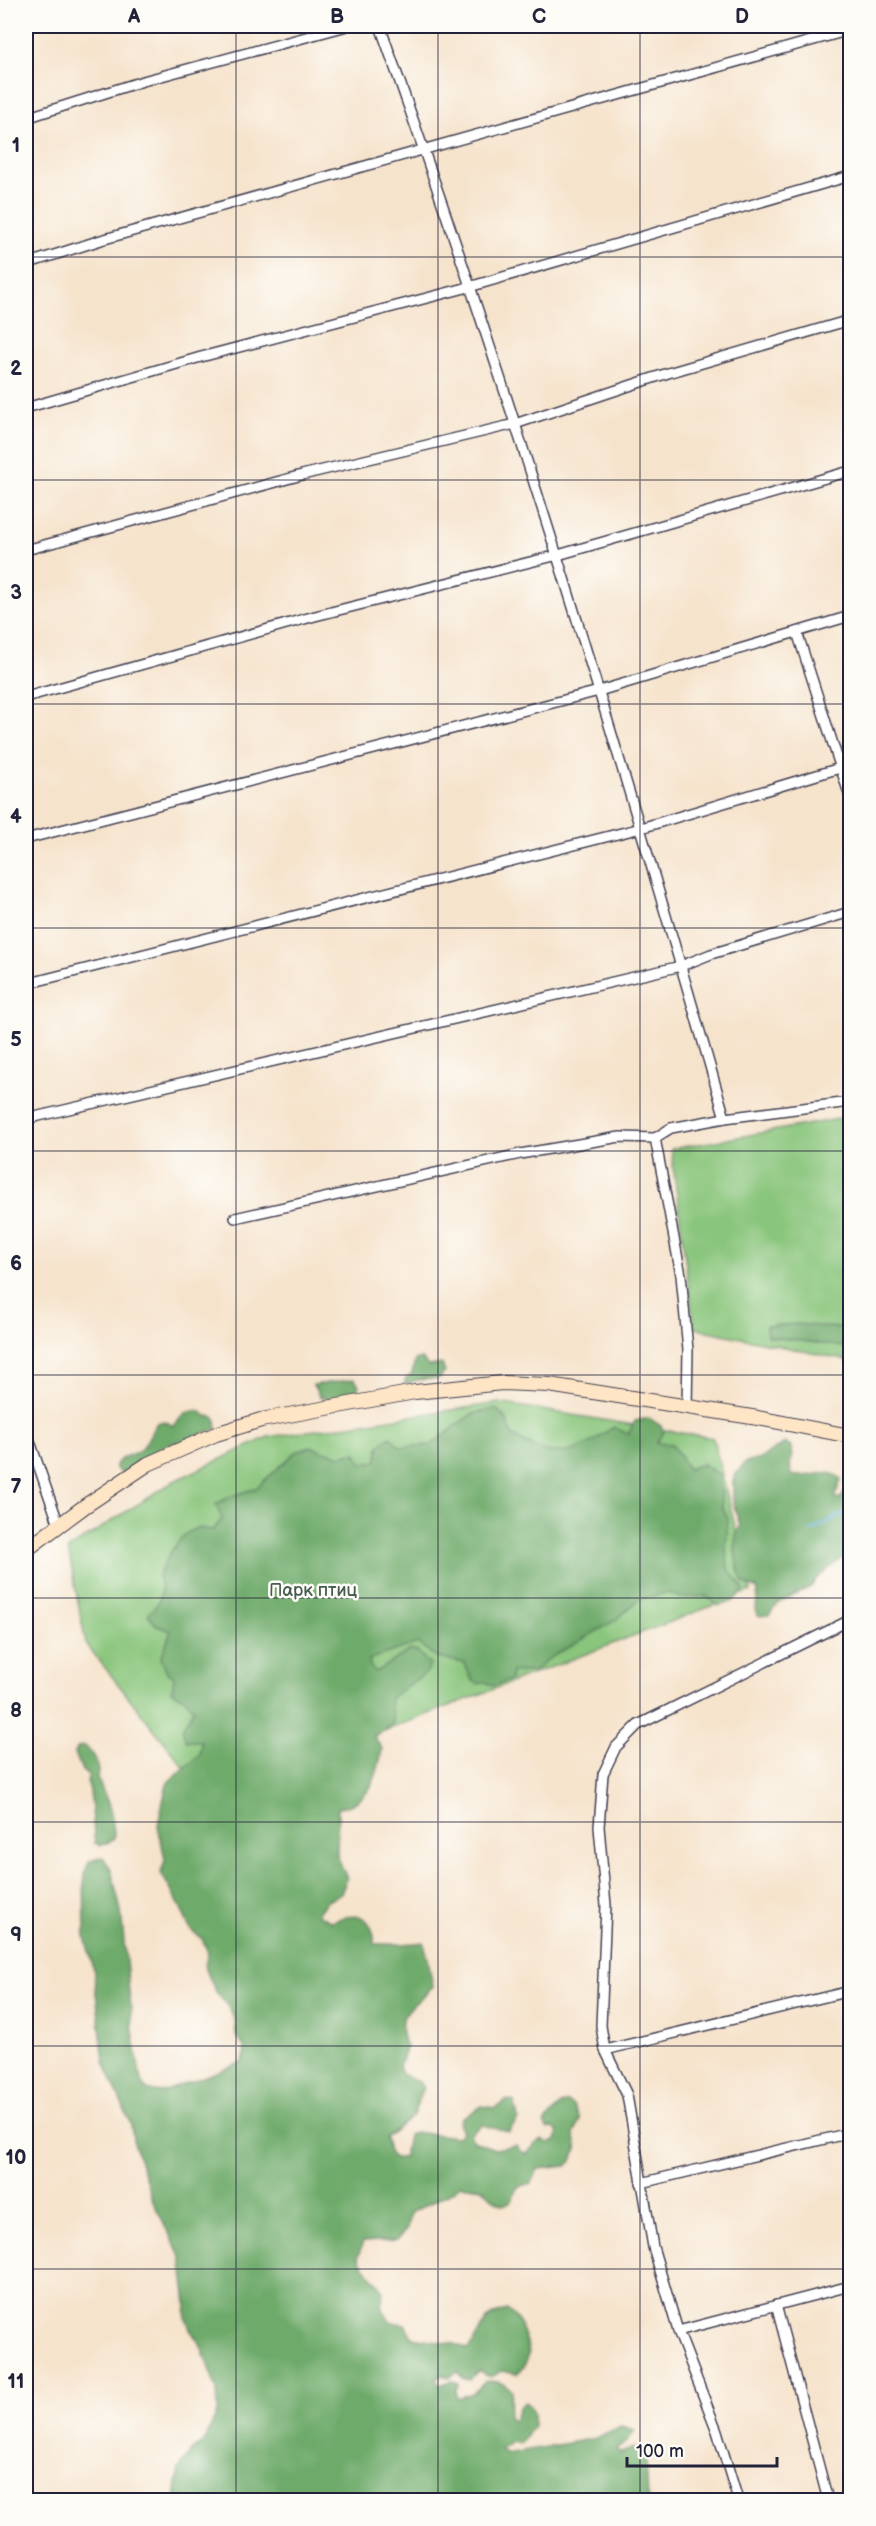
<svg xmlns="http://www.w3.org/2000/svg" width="876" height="2526" font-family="'Balsamiq Sans',sans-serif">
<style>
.green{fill:#89c57b;stroke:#56745b;stroke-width:1.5}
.forest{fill:#6eaa6b;stroke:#486653;stroke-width:1.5}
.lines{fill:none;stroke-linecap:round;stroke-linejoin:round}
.stream{stroke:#5eaed8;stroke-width:3}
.street-casing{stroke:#423f51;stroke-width:12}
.secondary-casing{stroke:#423f51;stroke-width:16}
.street{stroke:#fff;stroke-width:9}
.secondary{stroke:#fee5c5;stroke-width:14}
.grid{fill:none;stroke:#22223b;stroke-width:1.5;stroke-opacity:0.55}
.labels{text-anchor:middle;stroke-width:5;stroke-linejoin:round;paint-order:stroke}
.park-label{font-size:18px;fill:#465b51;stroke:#fdfcf7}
.neatline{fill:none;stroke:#22223b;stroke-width:2}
.grid-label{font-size:20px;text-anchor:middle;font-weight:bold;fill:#22223b}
</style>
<rect width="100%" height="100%" fill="#fdfcf7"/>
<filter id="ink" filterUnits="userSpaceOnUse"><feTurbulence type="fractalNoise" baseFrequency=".0167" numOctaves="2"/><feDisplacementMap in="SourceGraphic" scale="12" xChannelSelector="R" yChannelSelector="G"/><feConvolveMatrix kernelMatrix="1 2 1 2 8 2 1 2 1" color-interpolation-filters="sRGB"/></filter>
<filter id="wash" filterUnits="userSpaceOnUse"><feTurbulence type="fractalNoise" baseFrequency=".008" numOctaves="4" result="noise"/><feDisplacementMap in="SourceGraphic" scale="24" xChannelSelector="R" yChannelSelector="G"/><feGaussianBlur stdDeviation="1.35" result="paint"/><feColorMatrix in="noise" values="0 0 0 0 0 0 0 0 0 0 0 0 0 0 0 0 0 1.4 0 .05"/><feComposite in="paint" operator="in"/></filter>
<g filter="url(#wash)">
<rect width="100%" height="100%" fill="#f6e3cc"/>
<!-- green -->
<g class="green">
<path d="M 850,1117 L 850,1361 L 694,1328 L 671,1149 Z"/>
<path d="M 499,1403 L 713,1438 L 751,1591 L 209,1798 L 86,1644 L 68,1549 L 174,1481 L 268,1437 Z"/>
</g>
<!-- forest -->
<g class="forest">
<path d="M 797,1324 L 850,1329 L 850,1348 L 767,1336 L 766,1326 Z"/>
<path d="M 421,1358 L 428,1366 L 442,1364 L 445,1372 L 440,1378 L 417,1380 L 404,1385 L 406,1378 L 412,1374 L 415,1360 Z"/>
<path d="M 355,1379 L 359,1386 L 356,1392 L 328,1399 L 320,1397 L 313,1385 Z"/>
<path d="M 497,1409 L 507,1420 L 512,1435 C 534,1449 556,1459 582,1447 C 594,1442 603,1433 614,1427 L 628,1434 L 635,1421 L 649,1418 L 661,1426 L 664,1432 L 656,1443 L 672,1444 L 688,1469 L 702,1464 L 720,1475 L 722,1506 L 728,1519 L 726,1545 L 728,1568 L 744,1590 L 733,1601 L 718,1606 L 707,1596 L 681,1598 L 667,1593 L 640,1599 L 616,1620 L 545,1661 L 534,1672 L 512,1672 L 510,1680 L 494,1686 L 486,1682 L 478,1684 L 472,1680 L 464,1663 L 437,1658 L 418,1643 L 370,1659 L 370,1666 L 375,1672 L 410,1650 L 418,1652 L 430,1665 L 427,1672 L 390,1698 L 393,1725 L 374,1736 L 382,1749 C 378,1777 369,1804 338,1808 L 337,1855 L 347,1879 L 341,1893 L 326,1902 L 317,1914 L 330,1921 C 356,1913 372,1911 375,1944 C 391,1944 407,1945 423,1942 C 430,1958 429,1970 433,1986 C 413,2008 392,2013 406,2047 L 399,2066 L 402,2074 L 418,2081 L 423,2087 L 413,2116 L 386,2138 L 389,2152 L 394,2159 L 404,2157 L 408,2135 L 414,2132 L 457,2137 L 462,2132 L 459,2125 L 461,2118 L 482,2106 L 495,2108 L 508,2100 L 515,2102 L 518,2119 L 509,2132 L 482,2125 L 470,2134 L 473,2141 L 495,2149 L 516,2145 L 520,2151 L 527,2154 L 536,2143 L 542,2140 L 549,2143 L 556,2141 L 558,2133 L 554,2128 L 547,2129 L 544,2123 L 560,2105 L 567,2102 L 574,2106 L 580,2120 L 574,2134 L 577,2146 L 572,2161 L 567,2166 L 538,2169 L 532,2183 L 518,2187 L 511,2201 L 504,2205 L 497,2202 L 482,2188 L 461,2185 L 448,2194 L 410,2213 L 407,2229 L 397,2240 L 363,2242 L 358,2257 C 365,2271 376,2278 384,2291 L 381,2306 L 390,2322 L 405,2324 L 412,2337 L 455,2344 L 468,2349 C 487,2329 477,2317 507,2310 C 519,2319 518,2321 523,2334 C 531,2355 532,2357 517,2374 L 501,2371 L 492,2377 L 485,2375 L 480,2370 L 470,2380 L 463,2378 L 459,2372 L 449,2377 L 442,2375 L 436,2379 L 439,2385 L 452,2381 L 459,2384 L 455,2391 L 457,2398 L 473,2393 L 486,2381 C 497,2382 504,2381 512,2391 L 509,2416 L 514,2421 L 519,2407 L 525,2402 C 535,2409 535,2415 534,2426 C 527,2431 526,2438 520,2444 L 512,2442 L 500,2450 L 506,2454 L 596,2438 L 621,2426 L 635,2430 L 626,2443 L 617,2449 L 621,2453 L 634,2448 L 646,2457 L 648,2499 L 175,2500 L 179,2469 L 191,2452 L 205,2440 L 218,2410 L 217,2390 L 201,2346 L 191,2331 L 186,2318 L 187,2303 L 181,2257 L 153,2202 L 133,2140 L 131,2125 L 104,2062 L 93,1966 L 85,1937 L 84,1875 L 89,1861 L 103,1857 L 111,1869 L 121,1911 L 133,2031 L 141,2081 L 147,2090 L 163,2092 L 243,2062 L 245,2048 L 236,2036 L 235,2021 L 229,2008 L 217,1993 L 210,1980 L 205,1966 L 208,1952 L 202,1939 L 190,1929 L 180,1906 L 161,1873 L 165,1860 L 158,1825 L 167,1783 L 200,1755 L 201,1741 L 186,1741 L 182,1728 L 194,1709 L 184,1698 L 172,1691 L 174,1677 L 167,1672 L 161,1658 L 171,1631 L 157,1626 L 148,1614 C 162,1602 164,1593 158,1576 C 166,1561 179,1531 198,1528 C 202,1528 209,1530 213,1530 L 222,1519 L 216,1504 L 229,1497 L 256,1488 L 296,1452 L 311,1447 L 341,1456 L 355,1452 L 363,1464 L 377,1461 L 379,1446 L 390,1436 L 400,1447 L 431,1445 L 469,1416 L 482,1411 Z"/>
<path d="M 198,1410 L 207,1416 L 214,1417 L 216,1420 L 217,1429 L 160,1448 L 149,1457 L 141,1458 L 128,1471 L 120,1473 L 115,1467 C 121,1453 133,1457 142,1448 C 149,1440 151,1430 157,1423 L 164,1421 L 174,1426 L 185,1413 Z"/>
<path d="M 785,1443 L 791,1447 C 794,1457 787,1465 792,1475 C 807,1480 829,1466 841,1479 L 835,1497 L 840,1499 L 848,1489 L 850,1489 L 850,1548 L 848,1553 L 817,1578 L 811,1587 L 778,1603 L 769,1615 L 758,1616 L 756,1609 L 758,1589 L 743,1583 C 736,1566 731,1542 740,1526 L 733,1502 L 733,1481 L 736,1474 L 745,1463 L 760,1459 Z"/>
<path d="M 85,1746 C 91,1752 98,1762 98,1771 C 98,1776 96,1775 98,1780 C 108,1801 114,1815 114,1839 L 101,1846 L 95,1843 C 93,1829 92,1791 87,1781 L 89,1775 L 82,1771 L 75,1753 L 78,1747 Z"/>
</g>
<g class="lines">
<!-- stream -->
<path class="stream" d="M 811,1531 L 850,1510"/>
</g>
</g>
<g filter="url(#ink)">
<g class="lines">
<!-- street casing -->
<g class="street-casing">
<g id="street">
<path d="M 380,26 C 509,385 619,751 725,1118"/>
<path d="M 26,118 L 143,81 L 347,26"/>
<path d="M 26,264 L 101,240 L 850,30"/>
<path d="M 26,408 L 201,357 L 469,287 L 850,176"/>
<path d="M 26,550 L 302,475 L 515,424 L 668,373 L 850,320"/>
<path d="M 797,632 L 850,797"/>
<path d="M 26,697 L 315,616 L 558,555 L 850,471"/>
<path d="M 26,839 L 599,691 L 850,616"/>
<path d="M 26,984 L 641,828 L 850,765"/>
<path d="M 26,1119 L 681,966 L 711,954 L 850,912"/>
<path d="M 655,1138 L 681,1275 L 688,1350 L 687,1408"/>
<path d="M 235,1218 L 520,1154 L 620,1137 L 655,1138 L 671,1128 L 725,1118 L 850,1102"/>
<path d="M 26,1430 L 59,1525"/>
<path d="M 605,2050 L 850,1991"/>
<path d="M 641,2183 L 850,2133"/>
<path d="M 776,2305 L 828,2500"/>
<path d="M 678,2331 L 850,2286"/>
<path d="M 738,2500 L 717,2431 L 678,2331 L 653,2247 L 627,2095 L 605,2050 L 601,2026 L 606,1905 L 599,1827 L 603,1774 L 616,1747 L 638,1725 L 850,1620"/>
</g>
</g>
<!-- secondary casing -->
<g class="secondary-casing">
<path id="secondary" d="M 26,1550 L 85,1506 L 148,1464 L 216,1434 L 261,1420 L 415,1392 L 502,1383 L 549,1385 L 758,1418 L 850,1436"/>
</g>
<!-- street -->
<use href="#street" class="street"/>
<!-- secondary -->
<use href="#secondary" class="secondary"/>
</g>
</g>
<!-- grid -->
<path class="grid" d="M 236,26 L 236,2500M 438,26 L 438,2500M 640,26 L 640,2500M 26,257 L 850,257M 26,480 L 850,480M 26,704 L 850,704M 26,928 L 850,928M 26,1151 L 850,1151M 26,1375 L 850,1375M 26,1598 L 850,1598M 26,1822 L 850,1822M 26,2046 L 850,2046M 26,2269 L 850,2269"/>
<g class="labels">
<!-- park labels -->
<g class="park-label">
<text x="313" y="1596">Парк птиц</text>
</g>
</g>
<!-- margin -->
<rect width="876" height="2526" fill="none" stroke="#fdfcf7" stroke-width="66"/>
<!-- scale -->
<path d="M627 2457v9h150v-9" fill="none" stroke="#22223b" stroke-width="3"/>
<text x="636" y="2457" font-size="18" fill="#22223b" stroke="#fdfcf7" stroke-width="4.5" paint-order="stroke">100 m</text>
<rect x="33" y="33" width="810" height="2460" class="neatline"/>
<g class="grid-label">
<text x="134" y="23">A</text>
<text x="337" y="23">B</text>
<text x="539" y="23">C</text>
<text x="742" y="23">D</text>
<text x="16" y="152">1</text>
<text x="16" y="375">2</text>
<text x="16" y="599">3</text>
<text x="16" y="823">4</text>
<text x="16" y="1046">5</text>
<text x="16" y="1270">6</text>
<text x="16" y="1493">7</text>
<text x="16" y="1717">8</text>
<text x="16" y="1941">9</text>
<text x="16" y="2164">10</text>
<text x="16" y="2388">11</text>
</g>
</svg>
